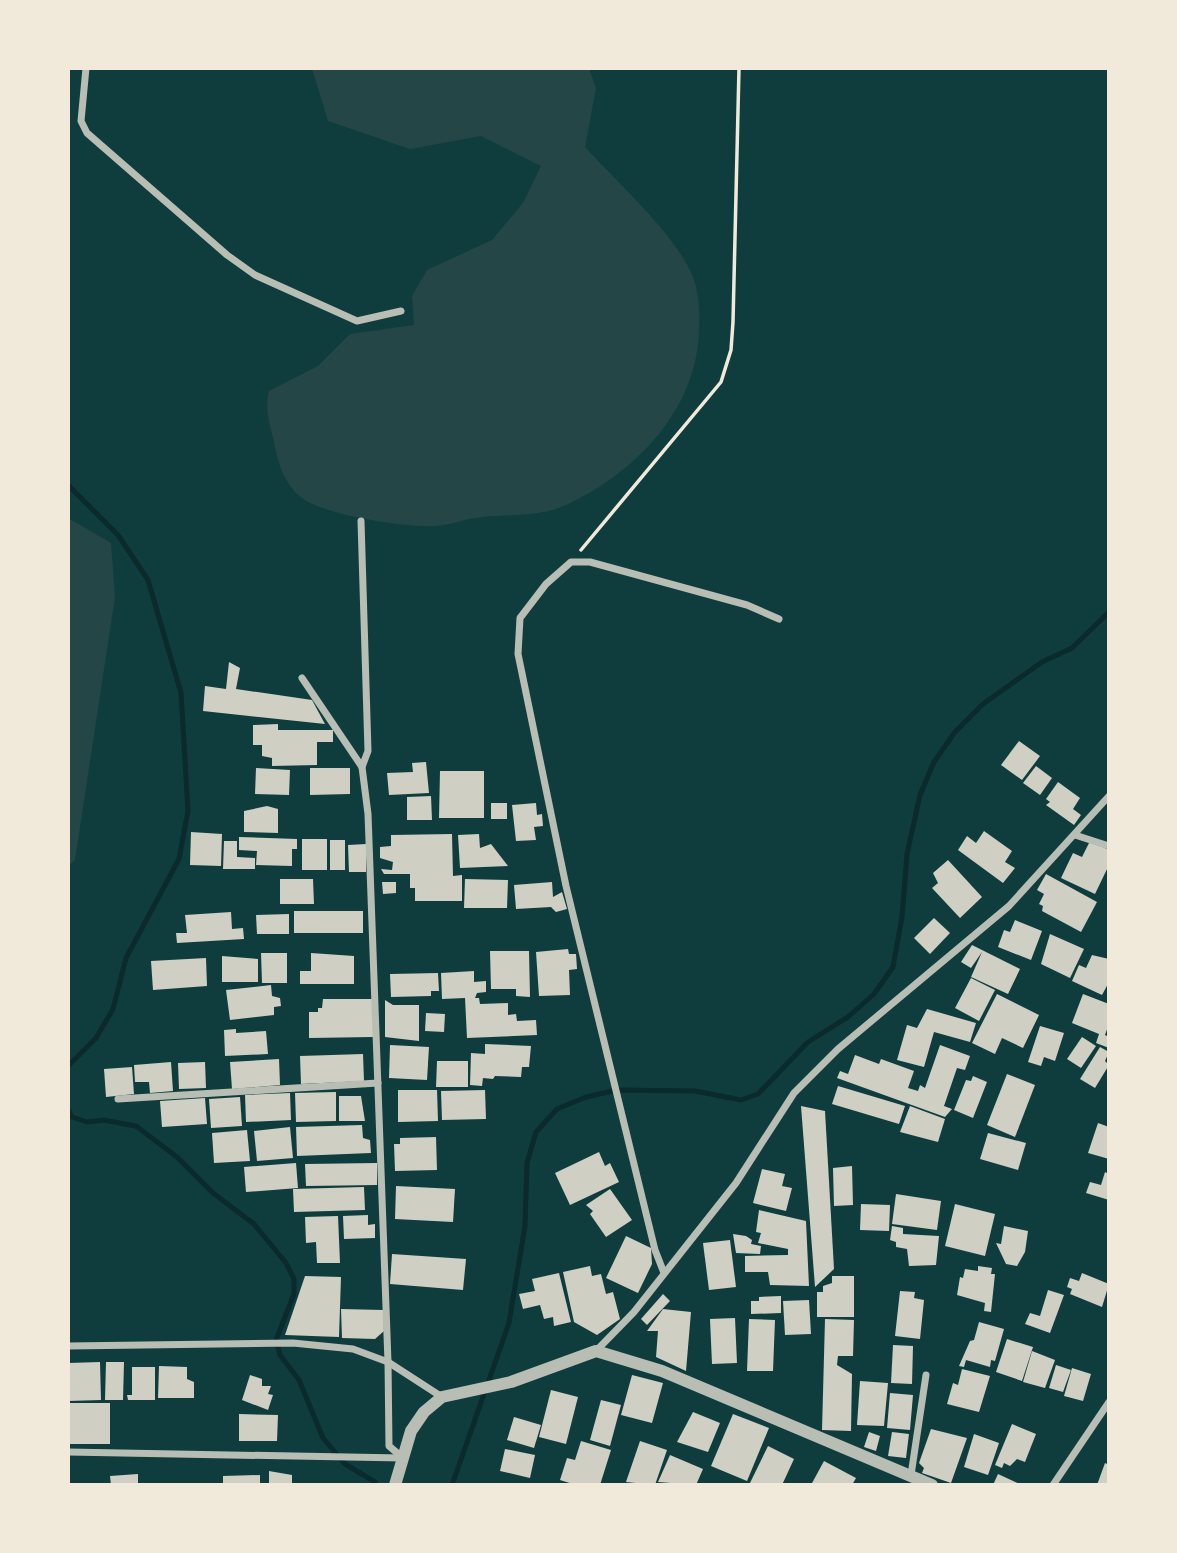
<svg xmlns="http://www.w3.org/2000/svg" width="1177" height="1553" font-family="'Noto Serif',serif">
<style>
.green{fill:#244646}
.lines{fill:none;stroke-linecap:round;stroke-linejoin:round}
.stream{stroke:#0a2a2b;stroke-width:5}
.building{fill:#cfcfc3}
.path{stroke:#f1e9da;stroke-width:3.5}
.minor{stroke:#b8beb3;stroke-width:7}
.tertiary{stroke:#b8beb3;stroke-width:12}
</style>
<rect width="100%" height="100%" fill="#0f3d3e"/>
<!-- green -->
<g class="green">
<path d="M 312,68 L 589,68 L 596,88 L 585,147 C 616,181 677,236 693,277 C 699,293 700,312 699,329 C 698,408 636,473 566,505 C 540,517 511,514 482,517 C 467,518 452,525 436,526 C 407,528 324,515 302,498 C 284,484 278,463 274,442 C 270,424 264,408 269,391 L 318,366 L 350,334 L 414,325 L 412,296 L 427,270 L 492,240 L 523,203 L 541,166 L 481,136 L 410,149 L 328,121 Z"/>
<path d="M 68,518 L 111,543 L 115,597 L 75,860 L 68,866 Z"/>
</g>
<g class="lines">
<!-- stream -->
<g class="stream">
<path d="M 68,485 L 118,535 L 148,580 L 181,693 L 188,811 L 179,859 L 126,958 L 113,1009 L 96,1038 L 68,1066"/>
<path d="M 68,1110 L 72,1117 L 87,1122 L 103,1120 L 136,1126 L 177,1157 L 213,1193 L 254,1224 L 286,1263 L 294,1279 L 294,1294 L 276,1340 L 280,1355 L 299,1380 L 323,1438 L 345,1464 L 375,1482"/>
<path d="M 452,1485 L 509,1323 L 525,1226 L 527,1163 L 536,1132 L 557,1109 L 586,1097 L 617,1090 L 695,1091 L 741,1100 L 758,1094 L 808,1042 L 848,1017 L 874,994 L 893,967 L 902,917 L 907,854 L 920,795 L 934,762 L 955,732 L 983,704 L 1042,662 L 1072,648 L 1109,612"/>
</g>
</g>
<!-- building -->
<g class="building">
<path d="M 229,662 L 240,668 L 236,689 L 312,700 L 325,724 L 203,711 L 205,686 L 226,689 Z"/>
<path d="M 278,724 L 278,730 L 333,730 L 333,742 L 317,742 L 317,765 L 272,766 L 272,758 L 262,756 L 262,745 L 253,745 L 253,725 Z"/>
<path d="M 1019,741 L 1040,756 L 1022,780 L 1001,765 Z"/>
<path d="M 426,762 L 429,793 L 389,795 L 387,773 L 413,772 L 412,763 Z"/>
<path d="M 1036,766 L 1052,778 L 1040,795 L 1023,783 Z"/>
<path d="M 256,768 L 290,770 L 289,795 L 255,794 Z"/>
<path d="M 310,768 L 350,768 L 350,794 L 310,795 Z"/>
<path d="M 440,771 L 484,771 L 484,818 L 439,818 Z"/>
<path d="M 1058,782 L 1080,798 L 1073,809 L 1081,815 L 1074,825 L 1046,805 L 1050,802 L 1046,799 Z"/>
<path d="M 431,796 L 432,820 L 407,820 L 407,797 Z"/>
<rect x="491" y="803" width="16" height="16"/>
<path d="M 536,803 L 537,815 L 542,814 L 543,826 L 534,827 L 536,840 L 516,841 L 512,805 Z"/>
<path d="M 267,806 L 278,809 L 278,833 L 244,832 L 244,811 Z"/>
<path d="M 984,831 L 1012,851 L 1005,862 L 1015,868 L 1003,883 L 958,850 L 967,836 L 976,843 Z"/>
<path d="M 191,832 L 222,834 L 221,866 L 190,865 Z"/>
<path d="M 452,834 L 453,876 L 462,875 L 462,901 L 415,901 L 415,888 L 410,888 L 410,874 L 384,874 L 381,869 L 392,870 L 393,862 L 380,858 L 380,847 L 391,846 L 391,835 Z"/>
<path d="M 479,834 L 480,848 L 491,844 L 508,866 L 460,868 L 458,835 Z"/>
<path d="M 239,837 L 297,839 L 297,849 L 292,849 L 292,866 L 256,865 L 257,851 L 239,850 Z"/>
<rect x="302" y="839" width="25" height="31"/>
<rect x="330" y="840" width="15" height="30"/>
<path d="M 224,841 L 237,841 L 237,857 L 255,858 L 255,869 L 223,869 Z"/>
<path d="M 1090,841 L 1109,850 L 1109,865 L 1095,894 L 1061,878 L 1073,853 L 1082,857 Z"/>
<path d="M 366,844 L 366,872 L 349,872 L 348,845 Z"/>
<path d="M 948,860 L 982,897 L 960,918 L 932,888 L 938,883 L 933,873 Z"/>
<path d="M 1046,874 L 1097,902 L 1081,932 L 1042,911 L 1043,906 L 1039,904 L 1044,894 L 1037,890 Z"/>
<path d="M 280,879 L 313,879 L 314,904 L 280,904 Z"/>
<path d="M 465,879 L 508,880 L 507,908 L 464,908 Z"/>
<path d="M 382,882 L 396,882 L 396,893 L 383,894 Z"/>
<path d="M 552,882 L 553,897 L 562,892 L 567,909 L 556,912 L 551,907 L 516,909 L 514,885 Z"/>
<rect x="294" y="911" width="69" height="22"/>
<path d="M 231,912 L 232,929 L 243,928 L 244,939 L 177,943 L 176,933 L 187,933 L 185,915 Z"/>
<path d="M 289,914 L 289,934 L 257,934 L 256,915 Z"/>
<path d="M 934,918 L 950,933 L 930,954 L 914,938 Z"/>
<path d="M 1015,920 L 1042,931 L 1031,960 L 998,947 L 1004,930 L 1010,932 Z"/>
<path d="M 1050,934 L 1084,949 L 1070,978 L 1041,964 Z"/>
<path d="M 972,945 L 1020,969 L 1008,994 L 971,977 L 982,952 L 971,968 L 961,962 Z"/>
<path d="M 568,949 L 569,954 L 576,954 L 577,969 L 569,970 L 570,995 L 539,996 L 536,952 Z"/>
<path d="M 490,951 L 529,951 L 530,997 L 516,996 L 516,989 L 491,989 Z"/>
<path d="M 261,953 L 287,953 L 287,983 L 262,983 Z"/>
<path d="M 311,953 L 354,956 L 354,984 L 300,984 L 300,971 L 311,971 Z"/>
<path d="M 1092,955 L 1109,959 L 1109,982 L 1102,995 L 1072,981 L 1079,965 L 1086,968 Z"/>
<path d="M 222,956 L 258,959 L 258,982 L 222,982 Z"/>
<path d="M 206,958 L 207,986 L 153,990 L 151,961 Z"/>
<path d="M 474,971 L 474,982 L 486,981 L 486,992 L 477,993 L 475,998 L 479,998 L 480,1004 L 508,1003 L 508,1015 L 516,1014 L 517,1021 L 536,1020 L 537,1035 L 467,1038 L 465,998 L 442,999 L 441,973 Z"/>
<path d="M 438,973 L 439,991 L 431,991 L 431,996 L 391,997 L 390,974 Z"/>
<path d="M 971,978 L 995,990 L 979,1021 L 955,1008 Z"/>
<path d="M 271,985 L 272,996 L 280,998 L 281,1006 L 274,1007 L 274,1015 L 230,1020 L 226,990 Z"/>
<path d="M 997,994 L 1039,1015 L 1023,1048 L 1002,1038 L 995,1054 L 972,1043 Z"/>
<path d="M 1083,994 L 1109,1004 L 1109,1024 L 1105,1035 L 1109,1037 L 1109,1048 L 1096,1043 L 1099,1034 L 1072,1023 Z"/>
<path d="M 323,999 L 373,999 L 373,1037 L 309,1038 L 309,1012 L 318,1012 L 318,1008 L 322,1008 Z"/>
<path d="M 385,1000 L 393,1005 L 419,1005 L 419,1041 L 385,1037 Z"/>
<path d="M 927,1009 L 976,1023 L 970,1042 L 934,1032 L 924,1067 L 897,1060 L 907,1025 L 917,1028 Z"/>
<path d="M 426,1013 L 445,1014 L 444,1032 L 425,1031 Z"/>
<path d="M 1040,1026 L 1064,1033 L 1055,1061 L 1044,1057 L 1041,1066 L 1028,1062 Z"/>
<path d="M 236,1029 L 236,1033 L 266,1031 L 268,1054 L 225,1056 L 224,1030 Z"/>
<path d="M 1082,1037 L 1096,1046 L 1081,1068 L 1067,1059 Z"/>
<path d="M 485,1044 L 531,1046 L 529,1067 L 522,1067 L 521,1077 L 495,1076 L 493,1079 L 483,1078 L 482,1086 L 470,1085 L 471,1053 L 485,1054 Z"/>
<path d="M 390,1045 L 429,1047 L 427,1080 L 389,1078 Z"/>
<path d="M 940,1045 L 970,1056 L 965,1070 L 957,1068 L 944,1106 L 952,1109 L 945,1117 L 837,1078 L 840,1071 L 848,1074 L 855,1055 L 879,1064 L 881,1059 L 914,1071 L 908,1088 L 918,1091 L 920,1085 L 925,1088 Z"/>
<path d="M 1100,1047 L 1109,1052 L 1105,1061 L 1109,1065 L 1095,1088 L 1080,1079 Z"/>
<path d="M 363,1054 L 364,1081 L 301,1084 L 300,1056 Z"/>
<path d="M 279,1059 L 280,1085 L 232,1089 L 230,1062 Z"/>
<path d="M 437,1061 L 468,1061 L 468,1087 L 436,1087 Z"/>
<path d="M 171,1062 L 173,1091 L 150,1093 L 149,1082 L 135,1082 L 134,1065 Z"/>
<path d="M 205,1062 L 206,1088 L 179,1089 L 178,1063 Z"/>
<path d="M 132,1067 L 134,1094 L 106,1097 L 104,1069 Z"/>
<path d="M 1007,1074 L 1035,1085 L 1015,1137 L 987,1125 Z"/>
<path d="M 973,1076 L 987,1082 L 973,1118 L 954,1110 L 966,1080 L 971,1081 Z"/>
<path d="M 838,1086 L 905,1106 L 899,1124 L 832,1104 Z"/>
<path d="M 398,1090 L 437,1090 L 438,1121 L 398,1122 Z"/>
<path d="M 485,1090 L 486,1119 L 442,1120 L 441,1091 Z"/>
<path d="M 336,1092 L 336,1121 L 296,1122 L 295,1093 Z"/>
<path d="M 290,1093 L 291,1120 L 246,1122 L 245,1095 Z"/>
<path d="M 339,1096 L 361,1096 L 365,1121 L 339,1121 Z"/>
<path d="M 240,1097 L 242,1126 L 211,1128 L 209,1099 Z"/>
<path d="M 205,1098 L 207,1124 L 162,1127 L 160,1101 Z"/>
<path d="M 801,1106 L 825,1111 L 834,1269 L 815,1287 Z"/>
<path d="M 910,1106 L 945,1119 L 938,1142 L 900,1132 Z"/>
<path d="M 1098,1123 L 1109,1127 L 1109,1159 L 1088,1153 Z"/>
<path d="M 362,1125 L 363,1138 L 370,1140 L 371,1153 L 297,1156 L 296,1127 Z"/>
<path d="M 290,1127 L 293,1158 L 257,1161 L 254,1131 Z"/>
<path d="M 247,1130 L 250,1161 L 214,1163 L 212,1133 Z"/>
<path d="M 988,1133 L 1026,1143 L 1018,1170 L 980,1159 Z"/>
<path d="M 436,1137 L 437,1170 L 395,1171 L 394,1144 L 400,1144 L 400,1138 Z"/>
<path d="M 599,1152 L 605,1166 L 610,1163 L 619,1182 L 570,1205 L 555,1173 Z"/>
<path d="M 296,1163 L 298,1188 L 246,1192 L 244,1167 Z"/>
<path d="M 377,1163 L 377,1185 L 306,1186 L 305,1164 Z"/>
<path d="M 852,1166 L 853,1205 L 834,1206 L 833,1168 Z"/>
<path d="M 762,1169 L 785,1174 L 782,1186 L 792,1188 L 786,1211 L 753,1203 Z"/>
<path d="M 1105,1172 L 1109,1174 L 1109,1200 L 1086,1193 L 1090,1182 L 1101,1185 Z"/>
<path d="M 396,1186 L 455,1189 L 453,1222 L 395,1219 Z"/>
<path d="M 364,1187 L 365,1210 L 294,1212 L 293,1189 Z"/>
<path d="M 610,1189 L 632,1220 L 606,1237 L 590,1214 L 593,1211 L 586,1205 Z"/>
<path d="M 896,1194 L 941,1201 L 937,1230 L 892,1224 Z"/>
<path d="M 861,1204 L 890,1205 L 889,1231 L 860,1230 Z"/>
<path d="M 955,1204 L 995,1214 L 985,1256 L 945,1246 Z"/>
<path d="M 759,1210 L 806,1221 L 809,1286 L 770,1285 L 768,1272 L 745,1272 L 745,1256 L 788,1255 L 788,1249 L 758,1243 L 761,1233 L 756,1232 Z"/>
<path d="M 368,1215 L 368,1225 L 375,1224 L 375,1238 L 344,1239 L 343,1216 Z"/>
<path d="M 338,1216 L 340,1263 L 317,1263 L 316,1242 L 306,1243 L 305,1217 Z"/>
<path d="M 892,1226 L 903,1228 L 903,1234 L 939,1236 L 936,1265 L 909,1266 L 907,1249 L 896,1247 L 896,1242 L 890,1240 Z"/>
<path d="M 1004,1226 L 1028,1231 L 1025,1252 L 1017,1266 L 1006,1264 L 996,1243 L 1001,1244 Z"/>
<path d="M 733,1234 L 746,1236 L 752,1240 L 751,1244 L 761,1246 L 760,1254 L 736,1253 Z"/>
<path d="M 626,1236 L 651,1248 L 652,1264 L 638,1293 L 606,1278 Z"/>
<path d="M 730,1240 L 736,1287 L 709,1290 L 703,1243 Z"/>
<path d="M 392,1254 L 466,1259 L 463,1290 L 390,1284 Z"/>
<path d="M 590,1266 L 592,1276 L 601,1274 L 606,1294 L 613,1292 L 620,1319 L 597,1335 L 574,1322 L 563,1272 Z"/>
<path d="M 978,1266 L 992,1268 L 991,1274 L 995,1274 L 991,1312 L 984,1311 L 985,1303 L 957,1295 L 960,1277 L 963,1278 L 965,1269 L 978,1271 Z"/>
<path d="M 559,1273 L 571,1322 L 554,1326 L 553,1317 L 544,1319 L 540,1305 L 523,1309 L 519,1294 L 535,1291 L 532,1279 Z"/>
<path d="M 1082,1273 L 1109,1284 L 1102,1307 L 1070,1294 L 1072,1289 L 1067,1287 L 1070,1278 L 1079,1281 Z"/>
<path d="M 305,1276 L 341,1277 L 339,1337 L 285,1335 Z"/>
<path d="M 832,1276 L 854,1276 L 854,1317 L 817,1317 L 817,1292 L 823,1292 L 823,1286 L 832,1283 Z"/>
<path d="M 1048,1290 L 1064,1295 L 1050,1333 L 1025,1324 L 1030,1313 L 1040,1316 Z"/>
<path d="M 900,1291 L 915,1292 L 914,1298 L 924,1300 L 920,1339 L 895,1336 Z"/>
<path d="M 663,1294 L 670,1301 L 647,1325 L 641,1319 Z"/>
<path d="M 781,1296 L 781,1313 L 751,1314 L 751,1301 L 759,1301 L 759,1297 Z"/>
<path d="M 809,1300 L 811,1334 L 785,1335 L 783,1301 Z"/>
<path d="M 341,1309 L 383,1310 L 384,1331 L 375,1339 L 342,1338 Z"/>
<path d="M 663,1309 L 691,1312 L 686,1371 L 656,1357 L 658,1331 L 647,1331 Z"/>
<path d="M 735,1318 L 737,1363 L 712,1364 L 710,1319 Z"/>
<path d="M 749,1319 L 775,1320 L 773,1371 L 747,1371 Z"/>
<path d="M 825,1319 L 854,1320 L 853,1356 L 838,1356 L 837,1365 L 852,1374 L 851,1431 L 822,1430 Z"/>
<path d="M 979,1322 L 1004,1329 L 995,1361 L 991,1360 L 990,1367 L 966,1360 L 964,1367 L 959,1366 L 970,1341 L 974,1340 Z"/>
<path d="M 1007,1339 L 1033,1347 L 1022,1381 L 996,1372 Z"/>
<path d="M 893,1345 L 913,1346 L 912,1384 L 891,1383 Z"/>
<path d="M 1032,1351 L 1055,1360 L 1045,1388 L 1023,1382 Z"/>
<path d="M 100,1362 L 101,1400 L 68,1401 L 68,1363 Z"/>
<path d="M 106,1362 L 124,1362 L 123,1400 L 105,1400 Z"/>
<path d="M 1056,1365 L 1071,1370 L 1063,1392 L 1049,1388 Z"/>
<path d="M 159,1366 L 187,1367 L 187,1379 L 194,1382 L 194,1398 L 158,1398 Z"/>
<path d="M 132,1367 L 155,1367 L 155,1400 L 128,1400 L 127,1395 L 132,1395 Z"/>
<path d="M 1072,1368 L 1091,1374 L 1083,1401 L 1064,1396 Z"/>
<path d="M 962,1369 L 990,1376 L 979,1412 L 947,1404 L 953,1383 L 958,1385 Z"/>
<path d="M 250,1375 L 262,1379 L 262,1386 L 271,1386 L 268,1394 L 273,1395 L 268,1410 L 242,1400 Z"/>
<path d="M 632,1375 L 663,1383 L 652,1423 L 621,1415 Z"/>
<path d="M 860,1381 L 888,1383 L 884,1426 L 857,1425 Z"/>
<path d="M 551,1390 L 578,1397 L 566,1444 L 539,1437 Z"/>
<path d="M 890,1393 L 913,1395 L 910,1430 L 887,1428 Z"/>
<path d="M 601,1400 L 621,1405 L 610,1446 L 590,1440 Z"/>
<rect x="68" y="1403" width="42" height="41"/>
<path d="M 693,1412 L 720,1423 L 708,1452 L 677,1442 Z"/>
<path d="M 239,1414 L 278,1415 L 277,1441 L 239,1441 Z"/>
<path d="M 733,1414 L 769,1428 L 747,1481 L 711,1466 Z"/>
<path d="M 514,1417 L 541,1425 L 534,1448 L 507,1440 Z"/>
<path d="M 1012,1424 L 1036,1434 L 1025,1462 L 1017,1459 L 1010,1466 L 1004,1463 L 1002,1468 L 995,1465 Z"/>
<path d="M 931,1429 L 967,1438 L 951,1483 L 922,1473 L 924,1468 L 919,1463 Z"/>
<path d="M 869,1432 L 880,1436 L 876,1451 L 864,1447 Z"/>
<path d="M 892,1432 L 909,1434 L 906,1458 L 888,1456 Z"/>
<path d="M 974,1434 L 999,1443 L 988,1475 L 964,1467 Z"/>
<path d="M 581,1441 L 611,1450 L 600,1485 L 576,1485 L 560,1480 L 567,1458 L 575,1460 Z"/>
<path d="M 640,1441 L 667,1450 L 655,1485 L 626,1482 Z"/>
<path d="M 768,1446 L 794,1459 L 782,1485 L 749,1485 Z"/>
<path d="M 505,1449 L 535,1455 L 530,1478 L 500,1471 Z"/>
<path d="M 670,1455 L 703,1469 L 696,1485 L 658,1482 Z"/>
<path d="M 824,1461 L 856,1478 L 852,1485 L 811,1485 Z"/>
<path d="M 1105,1463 L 1109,1465 L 1109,1485 L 1097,1485 Z"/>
<path d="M 269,1471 L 292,1475 L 292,1485 L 269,1485 Z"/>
<path d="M 138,1474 L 138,1485 L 111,1485 L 110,1476 Z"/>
<path d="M 998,1474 L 1022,1485 L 993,1485 Z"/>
<path d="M 260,1475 L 260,1485 L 223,1485 L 223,1476 Z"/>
</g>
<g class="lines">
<!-- path -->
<path class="path" d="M 581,550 L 721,382 L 731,350 L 733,322 L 739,68"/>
<!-- minor -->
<g class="minor">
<path d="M 86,68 L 81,121 L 87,133 L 227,255 L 255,275 L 357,321 L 401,311"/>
<path d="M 361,521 L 368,751 L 362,767"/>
<path d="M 302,678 L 362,767 L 368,814 L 388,1362 L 389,1446 L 403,1458"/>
<path d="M 1075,835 L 1109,846"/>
<path d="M 118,1099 L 378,1083"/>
<path d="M 664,1273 L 655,1250 L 566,886 L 518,654 L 520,618 L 546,584 L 571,562 L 590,562 L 747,605 L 779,619"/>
<path d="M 68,1346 L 293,1343 L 353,1349 L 388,1362 L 442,1397"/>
<path d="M 596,1351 L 634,1312 L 736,1183 L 794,1093 L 838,1049 L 1009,906 L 1109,796"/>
<path d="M 68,1452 L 402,1458"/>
<path d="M 911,1475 L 926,1375"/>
<path d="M 1053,1485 L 1109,1402"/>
</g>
<!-- tertiary -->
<path class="tertiary" d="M 395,1485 L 411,1431 L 424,1412 L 442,1397 L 511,1382 L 596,1351 L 662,1371 L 932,1485"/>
</g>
<!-- border -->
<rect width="1177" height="1553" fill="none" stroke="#f1e9da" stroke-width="140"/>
</svg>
